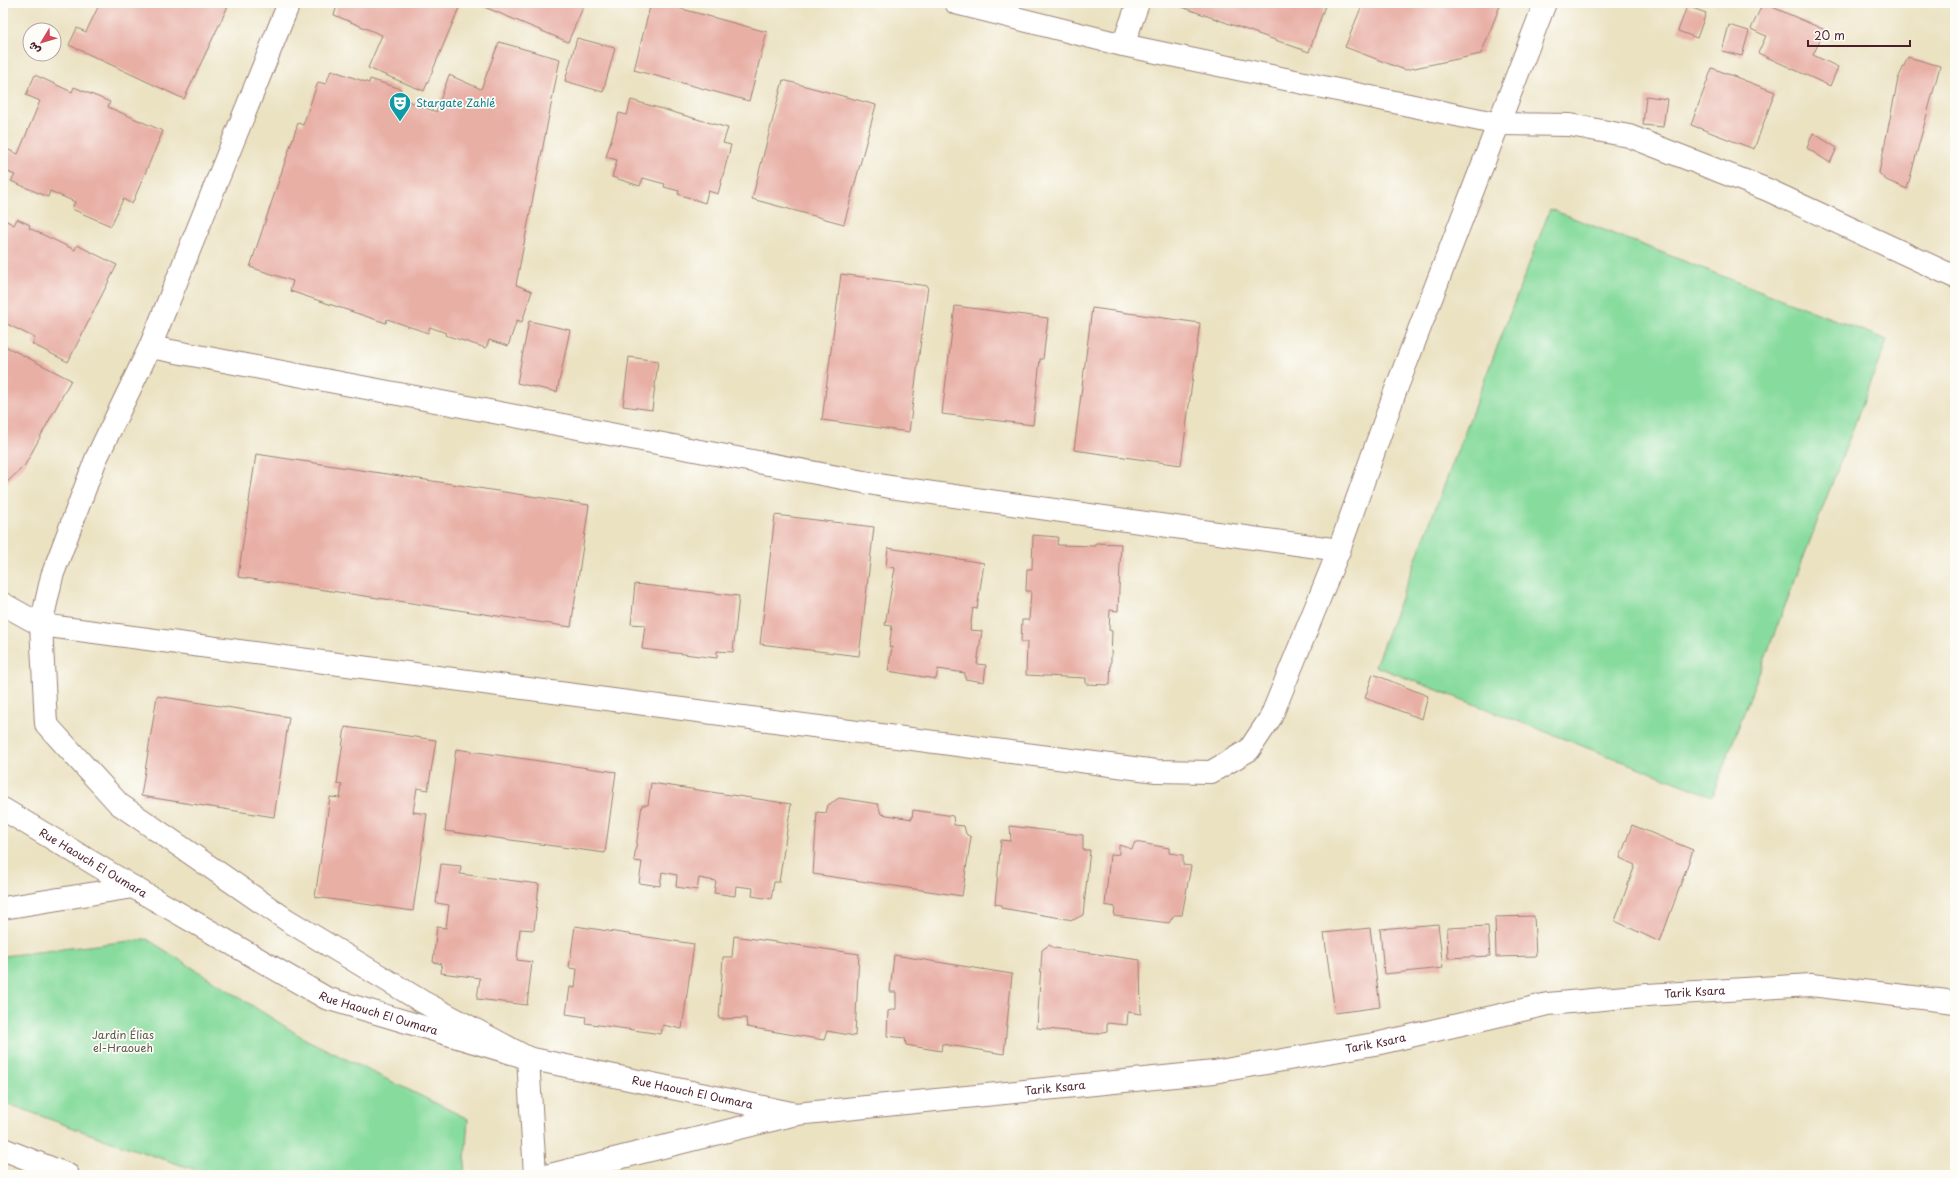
<svg xmlns="http://www.w3.org/2000/svg" width="1958" height="1178" font-family="'Playpen Sans','Playpen Sans Arabic',sans-serif">
<style>
.green{fill:#87db9d;stroke:#687d64}
.building{fill:#e8afa5}
.lines{fill:none;stroke-linecap:round;stroke-linejoin:round}
.minor-casing{stroke:#9a8076;stroke-width:24}
.major-casing{stroke:#9a8076;stroke-width:24}
.minor{stroke:#fff;stroke-width:22}
.major{stroke:#fff;stroke-width:22}
.labels{text-anchor:middle;stroke-width:3.5;stroke-linejoin:round;paint-order:stroke}
.culture-label{font-size:11px;fill:#0d838f;stroke:#fdfcf7;text-anchor:start}
.street-label{font-size:11px;fill:#4a1f2b;stroke:#fdfcf7}
.park-label{font-size:11px;fill:#5c574d;stroke:#fdfcf7}
</style>
<rect width="100%" height="100%" fill="#fdfcf7"/>
<filter id="ink" filterUnits="userSpaceOnUse"><feTurbulence type="fractalNoise" baseFrequency=".025" numOctaves="2"/><feDisplacementMap in="SourceGraphic" scale="8" xChannelSelector="R" yChannelSelector="G"/><feConvolveMatrix kernelMatrix="1 2 1 2 8 2 1 2 1" color-interpolation-filters="sRGB"/></filter>
<filter id="wash" filterUnits="userSpaceOnUse"><feTurbulence type="fractalNoise" baseFrequency=".012" numOctaves="4" result="noise"/><feDisplacementMap in="SourceGraphic" scale="16" xChannelSelector="R" yChannelSelector="G"/><feGaussianBlur stdDeviation="0.9" result="paint"/><feColorMatrix in="noise" values="0 0 0 0 0 0 0 0 0 0 0 0 0 0 0 0 0 1.4 0 .05"/><feComposite in="paint" operator="in"/></filter>
<g filter="url(#wash)">
<rect width="100%" height="100%" fill="#ebe2c2"/>
<!-- green -->
<g class="green">
<path d="M 1550,209 L 1887,340 L 1712,796 L 1375,666 Z"/>
<path d="M 147,939 L 305,1039 L 468,1119 L 464,1175 L 211,1175 L 106,1140 L 3,1102 L 3,956 Z"/>
</g>
<g id="blocks">
<!-- building -->
<g class="building">
<path d="M 100,3 L 228,3 L 229,4 L 184,99 L 69,45 L 77,28 L 86,32 Z"/>
<path d="M 338,3 L 461,3 L 424,91 L 368,68 L 382,35 L 334,15 Z"/>
<path d="M 475,3 L 585,3 L 568,42 Z"/>
<path d="M 651,3 L 660,3 L 767,32 L 749,101 L 634,70 Z"/>
<path d="M 1179,3 L 1326,3 L 1309,52 L 1179,6 Z"/>
<path d="M 1363,3 L 1501,3 L 1481,54 L 1405,70 L 1345,47 Z"/>
<path d="M 1763,3 L 1825,30 L 1813,55 L 1838,67 L 1830,86 L 1758,53 L 1766,36 L 1751,29 Z"/>
<path d="M 1687,6 L 1706,13 L 1697,38 L 1678,31 Z"/>
<path d="M 1729,25 L 1749,31 L 1742,56 L 1722,51 Z"/>
<path d="M 577,38 L 615,48 L 603,92 L 565,81 Z"/>
<path d="M 499,42 L 560,59 L 516,285 L 532,291 L 522,322 L 517,320 L 508,346 L 489,340 L 486,348 L 445,335 L 446,333 L 430,327 L 428,333 L 387,319 L 386,323 L 290,291 L 293,281 L 250,267 L 298,123 L 303,125 L 318,82 L 326,84 L 331,70 L 369,83 L 370,79 L 401,89 L 398,97 L 436,112 L 449,75 L 481,89 Z"/>
<path d="M 1908,57 L 1940,66 L 1907,189 L 1886,180 L 1879,173 L 1898,79 Z"/>
<path d="M 1712,68 L 1775,92 L 1754,149 L 1691,125 Z"/>
<path d="M 35,75 L 72,92 L 74,87 L 110,102 L 108,107 L 163,131 L 132,204 L 123,199 L 111,226 L 72,209 L 75,202 L 50,191 L 48,197 L 11,181 L 15,175 L 3,170 L 4,148 L 18,154 L 40,101 L 26,95 Z"/>
<path d="M 783,80 L 876,105 L 844,224 L 752,199 Z"/>
<path d="M 1646,96 L 1667,99 L 1663,127 L 1643,125 Z"/>
<path d="M 631,100 L 728,128 L 723,143 L 731,145 L 718,194 L 708,191 L 705,203 L 678,194 L 679,191 L 664,187 L 665,184 L 643,178 L 640,186 L 612,177 L 617,160 L 606,157 L 619,113 L 627,115 Z"/>
<path d="M 1813,133 L 1837,148 L 1830,163 L 1807,148 Z"/>
<path d="M 3,219 L 14,225 L 17,219 L 30,225 L 29,228 L 75,250 L 77,245 L 117,265 L 68,362 L 32,344 L 35,338 L 3,322 Z"/>
<path d="M 841,274 L 928,286 L 909,432 L 822,420 Z"/>
<path d="M 955,306 L 1048,318 L 1043,359 L 1040,359 L 1033,425 L 942,414 Z"/>
<path d="M 1092,308 L 1200,323 L 1181,465 L 1074,450 Z"/>
<path d="M 529,321 L 570,330 L 557,392 L 517,383 Z"/>
<path d="M 3,345 L 71,380 L 25,465 L 3,486 Z"/>
<path d="M 629,357 L 658,361 L 652,410 L 623,406 Z"/>
<path d="M 256,454 L 589,505 L 571,627 L 238,577 Z"/>
<path d="M 775,515 L 874,527 L 859,656 L 760,644 Z"/>
<path d="M 1033,535 L 1058,537 L 1057,545 L 1095,546 L 1095,543 L 1121,544 L 1118,611 L 1110,610 L 1109,630 L 1112,631 L 1110,685 L 1086,684 L 1086,678 L 1026,675 L 1027,642 L 1021,642 L 1022,620 L 1029,620 L 1031,591 L 1026,591 L 1027,569 L 1032,569 Z"/>
<path d="M 888,548 L 984,563 L 977,609 L 973,608 L 970,630 L 982,631 L 977,664 L 986,665 L 984,682 L 965,679 L 965,673 L 938,669 L 936,679 L 888,671 L 892,647 L 889,647 L 892,626 L 885,625 L 895,568 L 886,566 Z"/>
<path d="M 635,584 L 739,596 L 733,652 L 717,651 L 717,658 L 642,649 L 645,625 L 631,624 Z"/>
<path d="M 1373,674 L 1428,696 L 1422,719 L 1365,698 Z"/>
<path d="M 157,696 L 289,717 L 274,817 L 141,796 Z"/>
<path d="M 345,727 L 436,740 L 428,790 L 417,788 L 413,812 L 427,814 L 413,911 L 315,897 L 330,797 L 340,798 L 342,785 L 337,784 Z"/>
<path d="M 456,749 L 616,772 L 605,853 L 445,831 Z"/>
<path d="M 651,783 L 791,804 L 779,882 L 774,882 L 771,899 L 752,896 L 753,888 L 736,886 L 735,896 L 714,893 L 716,881 L 699,878 L 697,890 L 676,887 L 677,875 L 662,872 L 660,886 L 639,883 L 642,862 L 634,861 L 642,805 L 648,805 Z"/>
<path d="M 839,798 L 878,804 L 881,814 L 912,819 L 913,810 L 953,816 L 954,825 L 964,826 L 966,834 L 971,837 L 962,896 L 813,874 L 817,812 L 826,813 L 828,805 Z"/>
<path d="M 1632,825 L 1693,850 L 1660,942 L 1615,921 L 1635,865 L 1620,858 Z"/>
<path d="M 1010,826 L 1083,835 L 1083,850 L 1090,850 L 1083,915 L 1073,920 L 1001,908 L 1002,905 L 995,904 L 1001,840 L 1011,841 Z"/>
<path d="M 1135,842 L 1169,848 L 1169,853 L 1183,855 L 1183,865 L 1191,866 L 1182,915 L 1174,915 L 1169,923 L 1114,916 L 1115,907 L 1105,905 L 1110,855 L 1119,854 L 1119,845 L 1132,849 Z"/>
<path d="M 441,864 L 461,866 L 460,874 L 539,884 L 534,930 L 520,929 L 517,960 L 532,962 L 527,1005 L 477,999 L 480,978 L 441,973 L 442,964 L 433,962 L 437,927 L 446,928 L 449,905 L 436,903 Z"/>
<path d="M 1534,916 L 1536,956 L 1496,957 L 1495,917 Z"/>
<path d="M 1438,924 L 1443,968 L 1384,974 L 1380,929 Z"/>
<path d="M 575,926 L 694,944 L 682,1029 L 663,1025 L 661,1034 L 585,1023 L 586,1017 L 566,1014 L 570,987 L 575,988 L 577,969 L 569,968 Z"/>
<path d="M 1488,926 L 1490,956 L 1448,958 L 1447,928 Z"/>
<path d="M 1370,928 L 1380,1007 L 1335,1013 L 1324,933 Z"/>
<path d="M 734,936 L 859,954 L 855,1036 L 827,1031 L 824,1040 L 747,1027 L 746,1018 L 719,1019 L 723,957 L 732,957 Z"/>
<path d="M 1049,945 L 1054,948 L 1140,960 L 1141,1014 L 1128,1012 L 1127,1025 L 1107,1023 L 1107,1031 L 1096,1034 L 1037,1028 L 1042,950 Z"/>
<path d="M 894,955 L 1012,974 L 1004,1054 L 942,1044 L 941,1051 L 906,1045 L 905,1038 L 887,1036 L 888,1011 L 896,1009 L 896,992 L 890,992 Z"/>
</g>
</g>
</g>
<g filter="url(#ink)">
<use href="#blocks" fill-opacity="0" stroke="#9a8076" stroke-width="1"/>
<g class="lines">
<!-- minor casing -->
<g class="minor-casing">
<g id="minor">
<path d="M 289,3 L 150,347 L 96,459 L 52,576 L 41,625 L 46,724 L 119,804 L 287,920 L 423,1002 L 528,1058 L 535,1175"/>
<path d="M 956,3 L 1123,45 L 1499,124 L 1570,125 L 1629,136 L 1768,190 L 1955,277"/>
<path d="M 1123,45 L 1138,3"/>
<path d="M 150,347 L 890,487 L 1339,550"/>
<path d="M 3,604 L 41,625 L 1156,771 L 1211,772 L 1249,750 L 1271,717 L 1339,550 L 1395,392 L 1545,3"/>
<path d="M 3,908 L 133,887"/>
<path d="M 3,1149 L 68,1175"/>
<path d="M 550,1175 L 796,1114"/>
</g>
</g>
<!-- major casing -->
<g class="major-casing">
<g id="major">
<path id="s1" d="M 3,809 L 133,887 L 326,998 L 528,1058 L 796,1114 L 1214,1072 L 1380,1043 L 1548,1004 L 1647,995 L 1811,985 L 1955,1002"/>
</g>
</g>
<!-- minor -->
<use href="#minor" class="minor"/>
<!-- major -->
<use href="#major" class="major"/>
</g>
</g>
<!-- icons -->
<defs>
<g id="theatre-pin" transform="scale(1.15)"><path d="M0 17L-7.5 6A9.5 9.5 0 1 1 7.5 6Z" fill="#0f9aa8" stroke="#fdfcf7"/><path d="M-5-5.5Q0-4 5-5.5V0Q5 5 0 6Q-5 5-5 0ZM-3.3-2.5H-1v1.5H-3.3ZM1-2.5H3.3v1.5H1ZM-2.8 1Q0 5.5 2.8 1Z" fill="#fff"/></g>
</defs>
<g fill-rule="evenodd">
<use href="#theatre-pin" x="400" y="103"/>
</g>
<g class="labels">
<!-- culture labels -->
<g class="culture-label">
<text x="416" y="107">Stargate Zahlé</text>
</g>
<!-- street labels -->
<g class="street-label">
<text dy="4" stroke="none"><textPath href="#s1" startOffset="105">Rue Haouch El Oumara</textPath></text>
<text dy="4" stroke="none"><textPath href="#s1" startOffset="1767">Tarik Ksara</textPath></text>
<text dy="4" stroke="none"><textPath href="#s1" startOffset="429">Rue Haouch El Oumara</textPath></text>
<text dy="4" stroke="none"><textPath href="#s1" startOffset="1443">Tarik Ksara</textPath></text>
<text dy="4" stroke="none"><textPath href="#s1" startOffset="1119">Tarik Ksara</textPath></text>
<text dy="4" stroke="none"><textPath href="#s1" startOffset="753">Rue Haouch El Oumara</textPath></text>
</g>
<!-- park labels -->
<g class="park-label">
<text x="123" y="1039">Jardin Élias<tspan x="123" dy="13">el-Hraoueh</tspan></text>
</g>
</g>
<!-- margin -->
<rect width="1958" height="1178" fill="none" stroke="#fdfcf7" stroke-width="16"/>
<!-- north arrow -->
<g transform="translate(42 42) rotate(232)"><circle r="19" fill="#fdfcf7" stroke="#b5a4a5"/>
<path d="M0-3L7 15L0 10L-7 15Z" fill="#d1495b"/>
<text y="-6" font-size="11" font-weight="bold" text-anchor="middle" fill="#4a1f2b">ش</text>
</g>
<!-- scale -->
<path d="M1808 40v6h102v-6" fill="none" stroke="#4a1f2b" stroke-width="2"/>
<text x="1814" y="40" font-size="12" fill="#4a1f2b" stroke="#fdfcf7" stroke-width="3" paint-order="stroke">20 m</text>
</svg>
